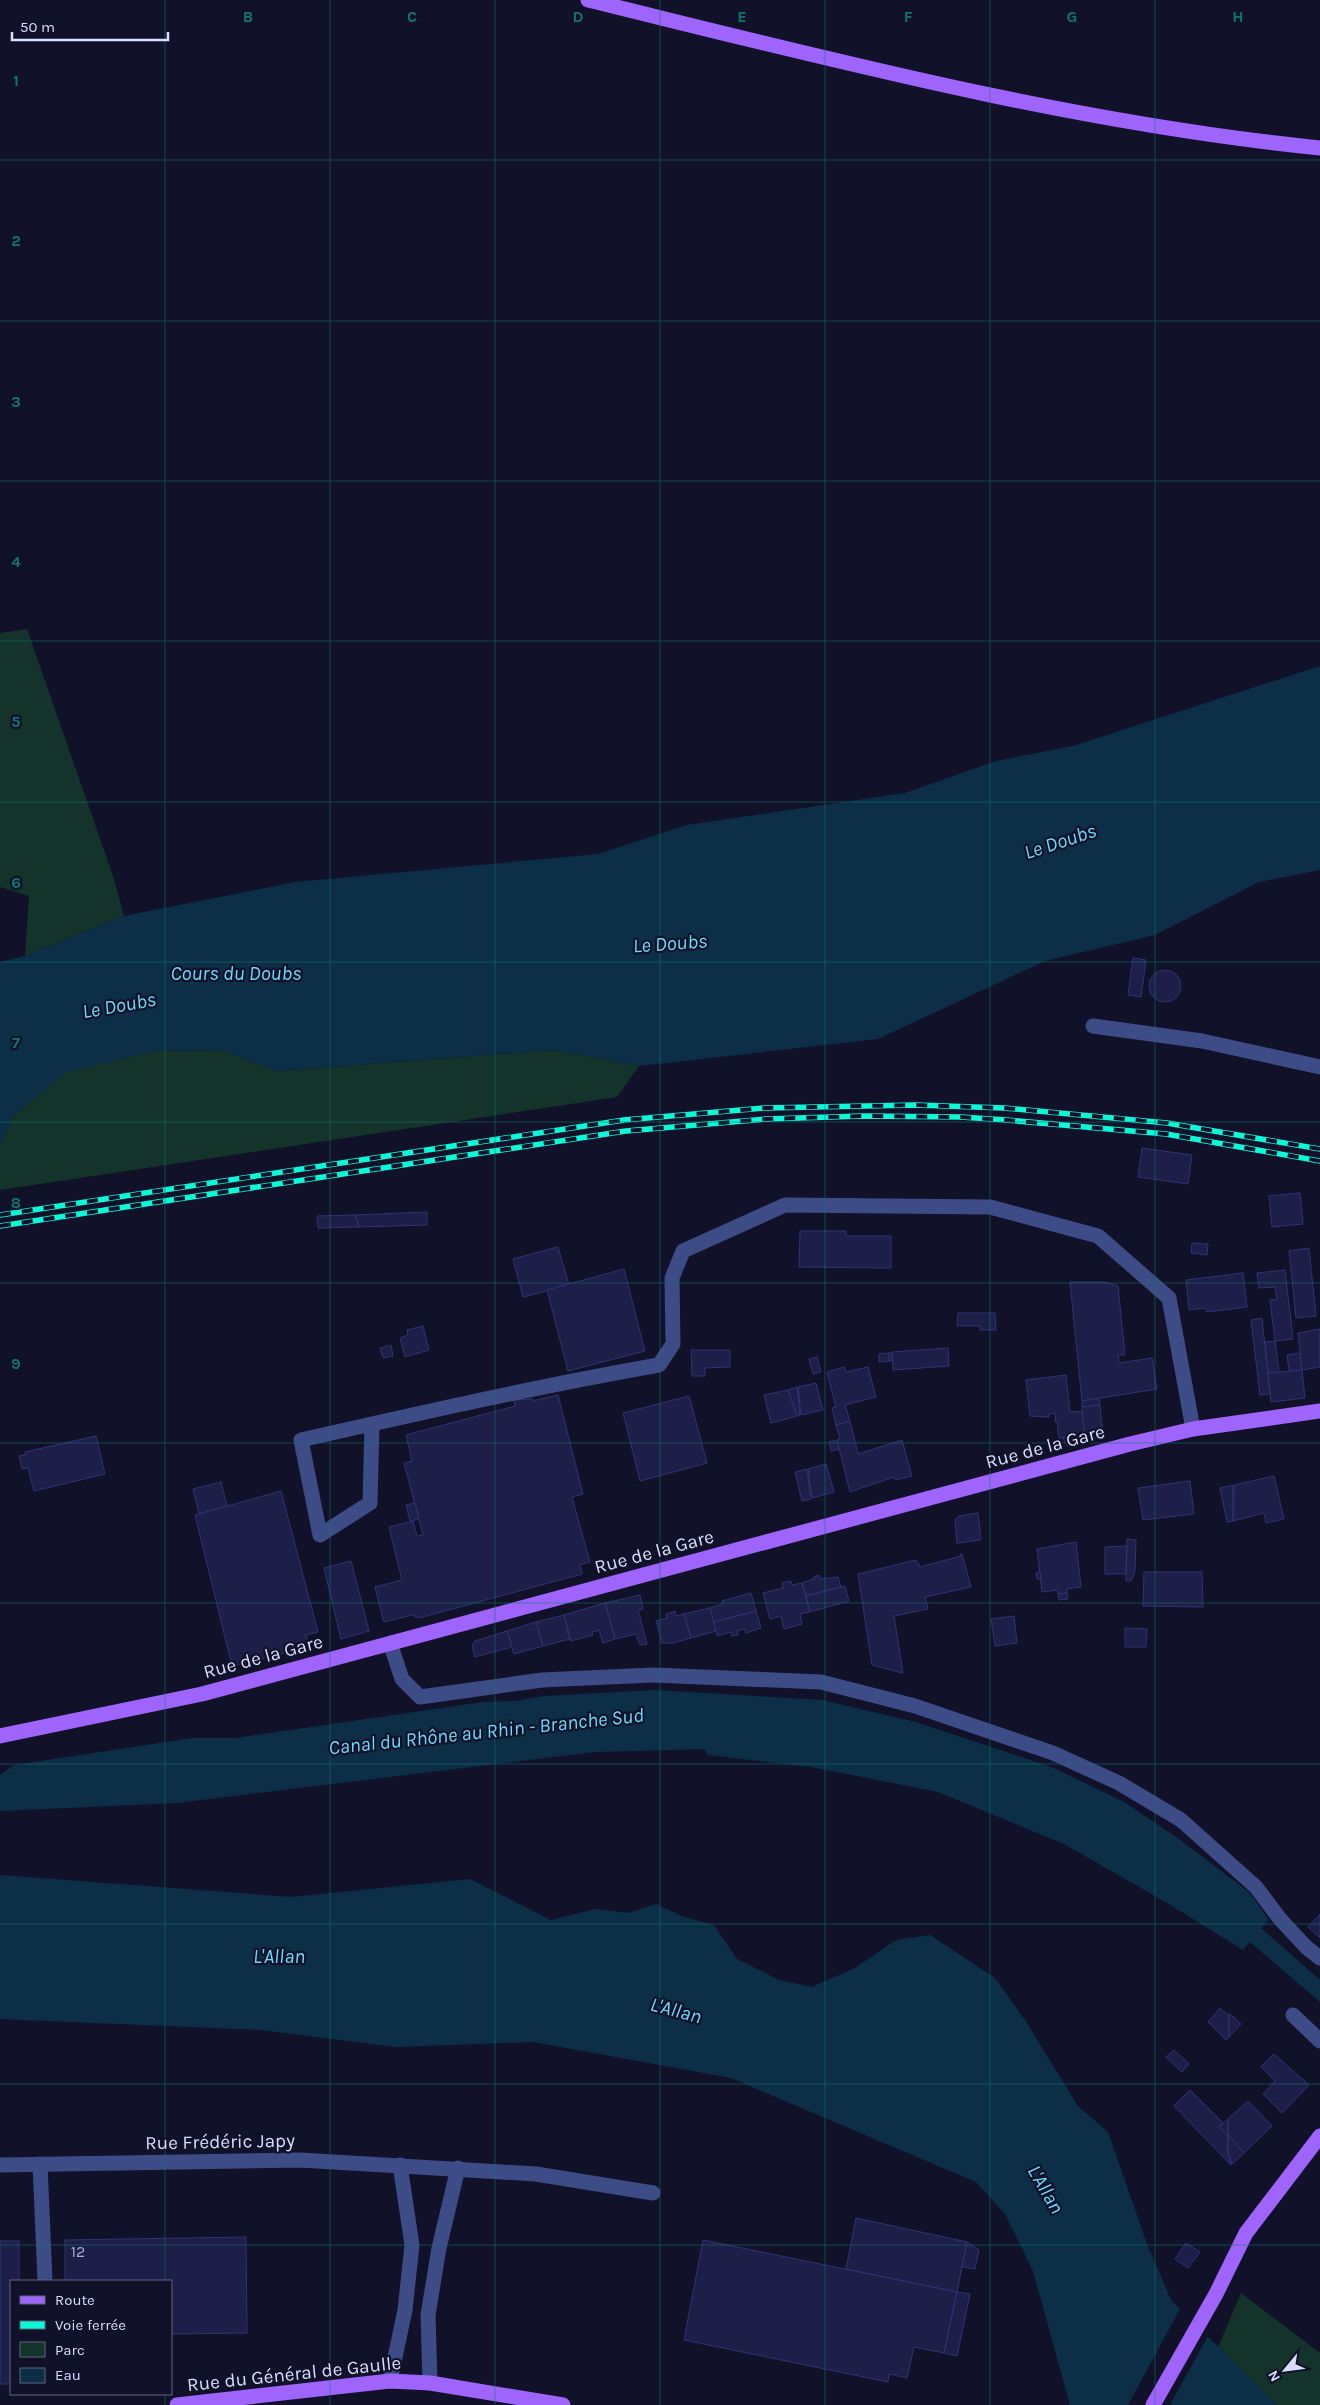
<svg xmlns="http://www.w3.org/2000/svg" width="1320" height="2405" font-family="Karla,sans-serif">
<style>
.green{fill:#14332a}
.water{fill:#0c2f47}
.pier{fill:#111229}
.building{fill:#1d1f49;stroke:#303375}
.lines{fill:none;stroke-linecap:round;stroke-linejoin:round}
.minor{stroke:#3d4c87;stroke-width:15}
.major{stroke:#9f64fb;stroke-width:15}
.rail-casing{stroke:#0bf9d9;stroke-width:5.5}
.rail{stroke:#111229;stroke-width:4;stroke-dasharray:11;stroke-linecap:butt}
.grid{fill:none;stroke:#0f766e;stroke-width:1;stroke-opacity:0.55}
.labels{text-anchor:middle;stroke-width:4.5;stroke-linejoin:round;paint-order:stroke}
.number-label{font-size:16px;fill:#abaed1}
.street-label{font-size:19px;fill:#dadefe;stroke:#111229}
.water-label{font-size:20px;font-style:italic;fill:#6adbfb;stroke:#111229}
.grid-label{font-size:16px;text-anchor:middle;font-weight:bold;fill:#0f766e;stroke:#111229;stroke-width:4.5;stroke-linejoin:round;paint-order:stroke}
</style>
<rect width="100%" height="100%" fill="#111229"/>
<!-- green -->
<g class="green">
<path d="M 27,629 L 113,876 L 124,916 L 25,956 L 29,896 L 0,887 L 0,633 Z"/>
<path d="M 222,1050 L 277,1071 L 554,1050 L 639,1066 L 617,1097 L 0,1190 L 0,1145 L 13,1116 L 67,1071 L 155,1051 Z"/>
<path d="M 1241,2293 L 1320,2353 L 1320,2405 L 1277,2405 L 1218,2347 Z"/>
</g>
<!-- water -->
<g class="water">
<path d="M 1320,666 L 1320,870 L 1259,882 L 1155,935 L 1045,961 L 878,1039 L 639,1066 L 554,1050 L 277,1071 L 222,1050 L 155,1051 L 67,1072 L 13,1116 L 0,1145 L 0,962 L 25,956 L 124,916 L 295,882 L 598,854 L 687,825 L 905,793 L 996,761 L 1073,746 Z"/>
<path d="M 655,1690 L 822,1700 L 916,1722 L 1054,1768 L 1124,1802 L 1179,1839 L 1249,1892 L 1269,1920 L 1261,1928 L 1320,1980 L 1320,2002 L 1250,1942 L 1243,1950 L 1169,1904 L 1064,1844 L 938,1792 L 811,1767 L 708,1755 L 704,1749 L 595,1752 L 177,1803 L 0,1811 L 0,1775 L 14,1765 L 193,1738 L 235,1738 L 483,1702 L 515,1701 L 545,1696 Z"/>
<path d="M 0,1875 L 291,1897 L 470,1879 L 551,1920 L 596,1909 L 628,1913 L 656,1904 L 684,1917 L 714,1925 L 737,1959 L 779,1980 L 812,1987 L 855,1968 L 896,1940 L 930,1935 L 995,1978 L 1025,2020 L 1078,2106 L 1108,2132 L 1147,2244 L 1171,2300 L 1277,2405 L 1070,2405 L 1033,2271 L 1005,2214 L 976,2182 L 731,2078 L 533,2042 L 395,2047 L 261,2030 L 0,2019 Z"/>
</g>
<!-- pier -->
<path class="pier" d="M 1181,2307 L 1209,2334 L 1170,2405 L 1128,2405 Z"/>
<!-- building -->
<g class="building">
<path d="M 1133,958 L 1146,960 L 1141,997 L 1128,995 Z"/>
<circle cx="1165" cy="986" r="16"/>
<path d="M 1142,1148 L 1192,1155 L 1188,1184 L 1138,1177 Z"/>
<path d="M 1300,1193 L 1303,1224 L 1272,1227 L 1269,1196 Z"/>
<path d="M 427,1212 L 427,1225 L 359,1227 L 355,1215 Z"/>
<path d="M 355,1215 L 359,1227 L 318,1228 L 317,1216 Z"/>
<path d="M 800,1231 L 846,1231 L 846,1236 L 891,1236 L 891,1268 L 799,1267 Z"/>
<path d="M 1192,1243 L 1208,1244 L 1207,1255 L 1191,1253 Z"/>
<path d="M 558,1247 L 569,1285 L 523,1297 L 513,1259 Z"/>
<path d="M 1309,1248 L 1316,1316 L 1296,1318 L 1289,1251 Z"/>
<path d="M 624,1269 L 645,1351 L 568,1371 L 547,1290 Z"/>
<path d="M 1285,1270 L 1293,1339 L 1275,1341 L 1270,1300 L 1277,1299 L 1275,1287 L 1259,1288 L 1257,1273 Z"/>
<path d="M 1243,1273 L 1247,1307 L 1207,1312 L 1206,1308 L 1189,1310 L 1186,1280 Z"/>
<path d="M 1070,1282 L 1104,1282 L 1118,1286 L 1125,1355 L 1118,1355 L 1119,1363 L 1152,1358 L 1157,1389 L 1082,1401 Z"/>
<path d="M 958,1313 L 995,1313 L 996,1330 L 980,1330 L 980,1326 L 957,1326 Z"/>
<path d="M 1262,1318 L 1270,1394 L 1260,1395 L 1251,1320 Z"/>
<path d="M 423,1326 L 429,1350 L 405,1357 L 400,1338 L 408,1335 L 407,1330 Z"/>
<path d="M 1320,1329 L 1320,1367 L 1302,1370 L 1298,1333 Z"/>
<path d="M 1275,1341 L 1279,1372 L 1268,1373 L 1265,1342 Z"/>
<path d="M 391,1345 L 393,1356 L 383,1358 L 380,1348 Z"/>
<path d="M 948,1348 L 949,1366 L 893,1370 L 892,1352 Z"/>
<path d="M 691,1350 L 730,1350 L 730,1367 L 705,1368 L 705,1376 L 692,1376 Z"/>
<path d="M 889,1353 L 892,1353 L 892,1360 L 889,1361 Z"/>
<path d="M 889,1353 L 889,1361 L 879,1362 L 879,1354 Z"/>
<path d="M 1300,1353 L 1302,1370 L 1289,1371 L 1287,1355 Z"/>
<path d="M 817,1357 L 821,1372 L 813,1374 L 809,1359 Z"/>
<path d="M 844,1367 L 846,1372 L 868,1367 L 876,1397 L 845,1405 L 850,1421 L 836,1425 L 832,1408 L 836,1407 L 827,1372 Z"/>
<path d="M 1302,1370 L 1305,1398 L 1271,1402 L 1268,1373 Z"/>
<path d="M 1066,1375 L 1070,1412 L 1083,1411 L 1085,1441 L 1081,1442 L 1080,1436 L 1059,1438 L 1057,1422 L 1055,1422 L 1056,1413 L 1049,1414 L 1049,1417 L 1030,1416 L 1026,1380 Z"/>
<path d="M 816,1383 L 823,1410 L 801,1415 L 798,1387 Z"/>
<path d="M 797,1387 L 800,1415 L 797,1416 L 788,1390 Z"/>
<path d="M 788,1390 L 797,1416 L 771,1423 L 764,1395 Z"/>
<path d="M 558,1395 L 583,1494 L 572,1497 L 590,1562 L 580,1565 L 582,1574 L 419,1618 L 412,1615 L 384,1622 L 375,1587 L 402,1580 L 389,1527 L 413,1521 L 417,1536 L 423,1535 L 404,1463 L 412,1461 L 406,1435 L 515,1406 L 514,1400 L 533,1399 L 533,1401 Z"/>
<path d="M 689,1396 L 707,1463 L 640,1481 L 623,1413 Z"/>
<path d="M 1099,1398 L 1100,1405 L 1082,1407 L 1082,1401 Z"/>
<path d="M 1100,1405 L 1103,1437 L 1085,1441 L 1082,1407 Z"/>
<path d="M 850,1421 L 858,1454 L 902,1440 L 912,1476 L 895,1480 L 894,1477 L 850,1492 L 837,1440 L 840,1439 L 836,1425 Z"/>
<path d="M 96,1436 L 105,1474 L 34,1491 L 28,1468 L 22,1469 L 19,1456 L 25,1455 L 25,1452 Z"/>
<path d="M 1080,1436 L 1081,1442 L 1067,1446 L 1063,1438 Z"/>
<path d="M 837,1440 L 839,1449 L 831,1451 L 829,1442 Z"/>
<path d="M 826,1464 L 834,1492 L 812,1498 L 808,1469 Z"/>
<path d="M 807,1469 L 811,1499 L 802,1501 L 795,1472 Z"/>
<path d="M 1274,1476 L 1284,1519 L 1266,1523 L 1264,1513 L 1233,1521 L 1234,1485 Z"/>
<path d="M 1190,1481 L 1194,1514 L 1143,1520 L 1138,1488 Z"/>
<path d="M 221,1482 L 227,1506 L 199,1514 L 193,1489 Z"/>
<path d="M 1233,1485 L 1233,1521 L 1227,1522 L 1220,1488 Z"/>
<path d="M 281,1491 L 318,1632 L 306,1635 L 309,1647 L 232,1666 L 195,1515 Z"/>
<path d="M 415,1503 L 419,1519 L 410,1521 L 406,1505 Z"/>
<path d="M 978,1513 L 981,1540 L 957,1543 L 955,1520 L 959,1516 Z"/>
<path d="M 1127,1539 L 1136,1540 L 1135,1571 L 1131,1581 L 1126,1581 Z"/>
<path d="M 1076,1542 L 1081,1587 L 1067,1589 L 1067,1593 L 1058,1594 L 1058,1590 L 1042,1592 L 1037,1549 Z"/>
<path d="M 1127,1546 L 1126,1574 L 1105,1574 L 1105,1547 Z"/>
<path d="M 960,1554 L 962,1554 L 971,1587 L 925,1597 L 928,1609 L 894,1616 L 903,1673 L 872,1665 L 858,1574 L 916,1560 L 920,1567 L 961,1556 Z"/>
<path d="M 351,1561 L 369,1631 L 341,1639 L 324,1568 Z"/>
<path d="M 1040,1572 L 1041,1579 L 1037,1579 L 1036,1573 Z"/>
<path d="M 1144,1572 L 1202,1572 L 1203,1607 L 1143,1606 Z"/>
<path d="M 819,1575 L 820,1579 L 838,1577 L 841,1587 L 806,1596 L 802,1583 L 814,1579 L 814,1577 Z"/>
<path d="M 791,1581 L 792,1585 L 802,1583 L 810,1612 L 800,1614 L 802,1624 L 784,1629 L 781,1616 L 770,1619 L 763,1593 L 783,1588 L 782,1583 Z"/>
<path d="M 845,1586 L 849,1601 L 810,1612 L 806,1596 Z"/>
<path d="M 751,1593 L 756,1611 L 714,1622 L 710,1608 L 723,1604 L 722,1601 Z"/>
<path d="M 1067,1593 L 1068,1599 L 1059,1600 L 1058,1594 Z"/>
<path d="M 640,1595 L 643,1609 L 638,1610 L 647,1644 L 640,1645 L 636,1634 L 615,1639 L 605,1603 Z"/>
<path d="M 605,1603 L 615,1639 L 603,1643 L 599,1630 L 592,1632 L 593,1635 L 571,1641 L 564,1615 Z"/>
<path d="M 710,1608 L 716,1631 L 691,1638 L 684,1614 Z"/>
<path d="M 675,1611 L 676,1616 L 684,1614 L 691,1638 L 673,1643 L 662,1643 L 656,1621 L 667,1618 L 666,1614 Z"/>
<path d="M 756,1611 L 761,1628 L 746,1633 L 744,1629 L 737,1631 L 738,1635 L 732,1636 L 731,1632 L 717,1636 L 714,1622 Z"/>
<path d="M 564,1615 L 570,1639 L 543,1646 L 536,1622 Z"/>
<path d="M 1014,1616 L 1017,1643 L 995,1646 L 991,1619 Z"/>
<path d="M 536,1622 L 543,1646 L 514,1654 L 507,1631 Z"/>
<path d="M 1125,1628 L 1147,1629 L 1146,1647 L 1125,1647 Z"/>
<path d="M 507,1631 L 512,1647 L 475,1657 L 472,1646 L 475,1641 Z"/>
<path d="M 1320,1914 L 1320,1938 L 1308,1927 Z"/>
<path d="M 1220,2008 L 1229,2016 L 1229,2037 L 1226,2040 L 1208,2022 Z"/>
<path d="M 1229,2013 L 1241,2024 L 1229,2037 Z"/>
<path d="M 1174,2050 L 1189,2064 L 1182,2072 L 1166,2057 Z"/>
<path d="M 1274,2054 L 1309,2085 L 1282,2113 L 1263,2094 L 1275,2081 L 1261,2067 Z"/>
<path d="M 1190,2090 L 1223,2123 L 1219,2127 L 1228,2136 L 1227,2152 L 1231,2165 L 1174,2106 Z"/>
<path d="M 1248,2101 L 1272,2126 L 1244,2153 L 1228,2135 L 1228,2119 Z"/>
<path d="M 1228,2119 L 1228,2136 L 1219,2127 Z"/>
<path d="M 1228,2135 L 1244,2153 L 1232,2164 L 1228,2151 Z"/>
<path d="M 856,2218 L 967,2242 L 957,2292 L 846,2269 Z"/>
<path d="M 246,2237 L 247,2333 L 171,2334 L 171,2281 L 65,2281 L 65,2240 Z"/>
<path d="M 703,2240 L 957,2292 L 944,2353 L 914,2347 L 907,2378 L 889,2374 L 888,2382 L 684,2340 Z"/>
<path d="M 0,2241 L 19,2241 L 19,2281 L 11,2281 L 11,2384 L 0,2384 Z"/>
<path d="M 967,2242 L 979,2250 L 975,2269 L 962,2267 Z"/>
<path d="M 1186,2243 L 1200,2252 L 1188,2268 L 1175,2259 Z"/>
<path d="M 957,2292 L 970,2294 L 957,2356 L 944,2353 Z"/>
</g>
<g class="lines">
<!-- minor -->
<g class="minor">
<path d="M 1093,1026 L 1202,1041 L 1320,1067"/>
<path d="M 372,1424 L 370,1503 L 320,1535 L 301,1440 C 420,1413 539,1386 659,1365 L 673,1344 L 672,1278 L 683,1251 L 785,1205 L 990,1207 L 1098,1236 L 1169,1298 L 1193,1429"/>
<path d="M 390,1643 L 402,1679 L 420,1697 L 542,1680 L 653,1675 L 821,1682 L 915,1706 L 1053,1753 L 1119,1783 L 1181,1820 L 1256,1887 L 1280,1919 L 1306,1947 L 1320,1958"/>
<path d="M 1293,2015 L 1320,2041"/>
<path d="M 40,2164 L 45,2281"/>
<path d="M 0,2165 L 300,2160 L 536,2174 L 653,2193"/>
<path d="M 390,2381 L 405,2310 L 412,2245 L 400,2165"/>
<path d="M 430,2383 L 428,2315 L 439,2248 L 458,2168"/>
</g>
<!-- major -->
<g class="major">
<path d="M 588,0 C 829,59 1072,123 1320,148"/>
<path d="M 0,1736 L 202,1694 L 1130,1444 L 1193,1429 L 1320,1411"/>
<path d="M 177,2405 L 390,2381 L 430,2383 L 563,2405"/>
<path d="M 1153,2405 L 1216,2294 L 1246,2233 L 1320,2136"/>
</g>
<!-- rail casing -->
<g class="rail-casing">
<g id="rail">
<path d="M 0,1215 L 624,1120 L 765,1108 L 916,1105 L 1004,1108 L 1167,1123 L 1320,1149"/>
<path d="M 0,1226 L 626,1131 L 766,1119 L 863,1116 L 961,1117 L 1006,1120 L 1166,1134 L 1320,1161"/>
</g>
</g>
<!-- rail -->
<use href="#rail" class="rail"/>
</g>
<!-- grid -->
<path class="grid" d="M 165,0 L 165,2281M 330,0 L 330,2405M 495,0 L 495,2405M 660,0 L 660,2405M 825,0 L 825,2405M 990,0 L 990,2405M 1155,0 L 1155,2405M 0,160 L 1320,160M 0,321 L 1320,321M 0,481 L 1320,481M 0,641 L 1320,641M 0,802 L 1320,802M 0,962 L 1320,962M 0,1122 L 1320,1122M 0,1283 L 1320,1283M 0,1443 L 1320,1443M 0,1603 L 1320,1603M 0,1764 L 1320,1764M 0,1924 L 1320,1924M 0,2084 L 1320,2084M 0,2245 L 1320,2245M 165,2394 L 165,2405"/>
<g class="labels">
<!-- number labels -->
<g class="number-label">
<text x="78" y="2257">12</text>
</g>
<!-- street labels -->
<g class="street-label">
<text transform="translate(1045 1446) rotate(-15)" y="7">Rue de la Gare</text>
<text transform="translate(654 1551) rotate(-15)" y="7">Rue de la Gare</text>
<text transform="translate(263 1656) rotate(-15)" y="7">Rue de la Gare</text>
<text transform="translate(220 2141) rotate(-1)" y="7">Rue Frédéric Japy</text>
<text transform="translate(294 2373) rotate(-6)" y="7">Rue du Général de Gaulle</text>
</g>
<!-- water labels -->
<g class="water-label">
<text transform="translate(1060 841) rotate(-18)" y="7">Le Doubs</text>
<text transform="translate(670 943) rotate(-4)" y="7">Le Doubs</text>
<text x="236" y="980">Cours du Doubs</text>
<text transform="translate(119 1005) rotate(-10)" y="7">Le Doubs</text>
<text transform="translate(486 1731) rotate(-6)" y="7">Canal du Rhône au Rhin - Branche Sud</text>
<text x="279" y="1963">L'Allan</text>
<text transform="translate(676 2010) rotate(15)" y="7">L'Allan</text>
<text transform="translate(1046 2189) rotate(60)" y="7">L'Allan</text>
</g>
</g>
<g class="grid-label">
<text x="248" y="22">B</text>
<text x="412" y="22">C</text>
<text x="578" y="22">D</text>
<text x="742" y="22">E</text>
<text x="908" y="22">F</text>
<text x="1072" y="22">G</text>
<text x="1238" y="22">H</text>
<text x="16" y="86">1</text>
<text x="16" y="246">2</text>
<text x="16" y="407">3</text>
<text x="16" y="567">4</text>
<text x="16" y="727">5</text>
<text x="16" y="888">6</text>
<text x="16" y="1048">7</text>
<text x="16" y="1208">8</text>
<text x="16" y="1369">9</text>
</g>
<!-- legend -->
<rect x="10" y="2280" width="162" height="115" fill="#111229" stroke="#61647e"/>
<rect x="20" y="2296" width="25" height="8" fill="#9f64fb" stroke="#61647e"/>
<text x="55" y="2305" font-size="15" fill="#dadefe">Route</text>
<rect x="20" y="2321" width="25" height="8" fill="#0bf9d9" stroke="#61647e"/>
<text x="55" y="2330" font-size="15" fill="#dadefe">Voie ferrée</text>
<rect x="20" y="2342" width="25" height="15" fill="#14332a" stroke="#61647e"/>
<text x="55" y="2355" font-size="15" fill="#dadefe">Parc</text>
<rect x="20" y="2368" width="25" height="15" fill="#0c2f47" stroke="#61647e"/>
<text x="55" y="2380" font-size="15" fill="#dadefe">Eau</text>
<!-- north arrow -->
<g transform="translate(1285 2370) rotate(241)" stroke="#111229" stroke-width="4" paint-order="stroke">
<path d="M0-4L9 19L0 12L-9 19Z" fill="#dadefe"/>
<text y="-8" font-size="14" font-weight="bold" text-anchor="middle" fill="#dadefe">N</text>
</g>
<!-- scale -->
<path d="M12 32v8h156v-8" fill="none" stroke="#dadefe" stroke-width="2.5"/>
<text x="20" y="32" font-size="15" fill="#dadefe" stroke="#111229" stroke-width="4" paint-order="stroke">50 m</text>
</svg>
